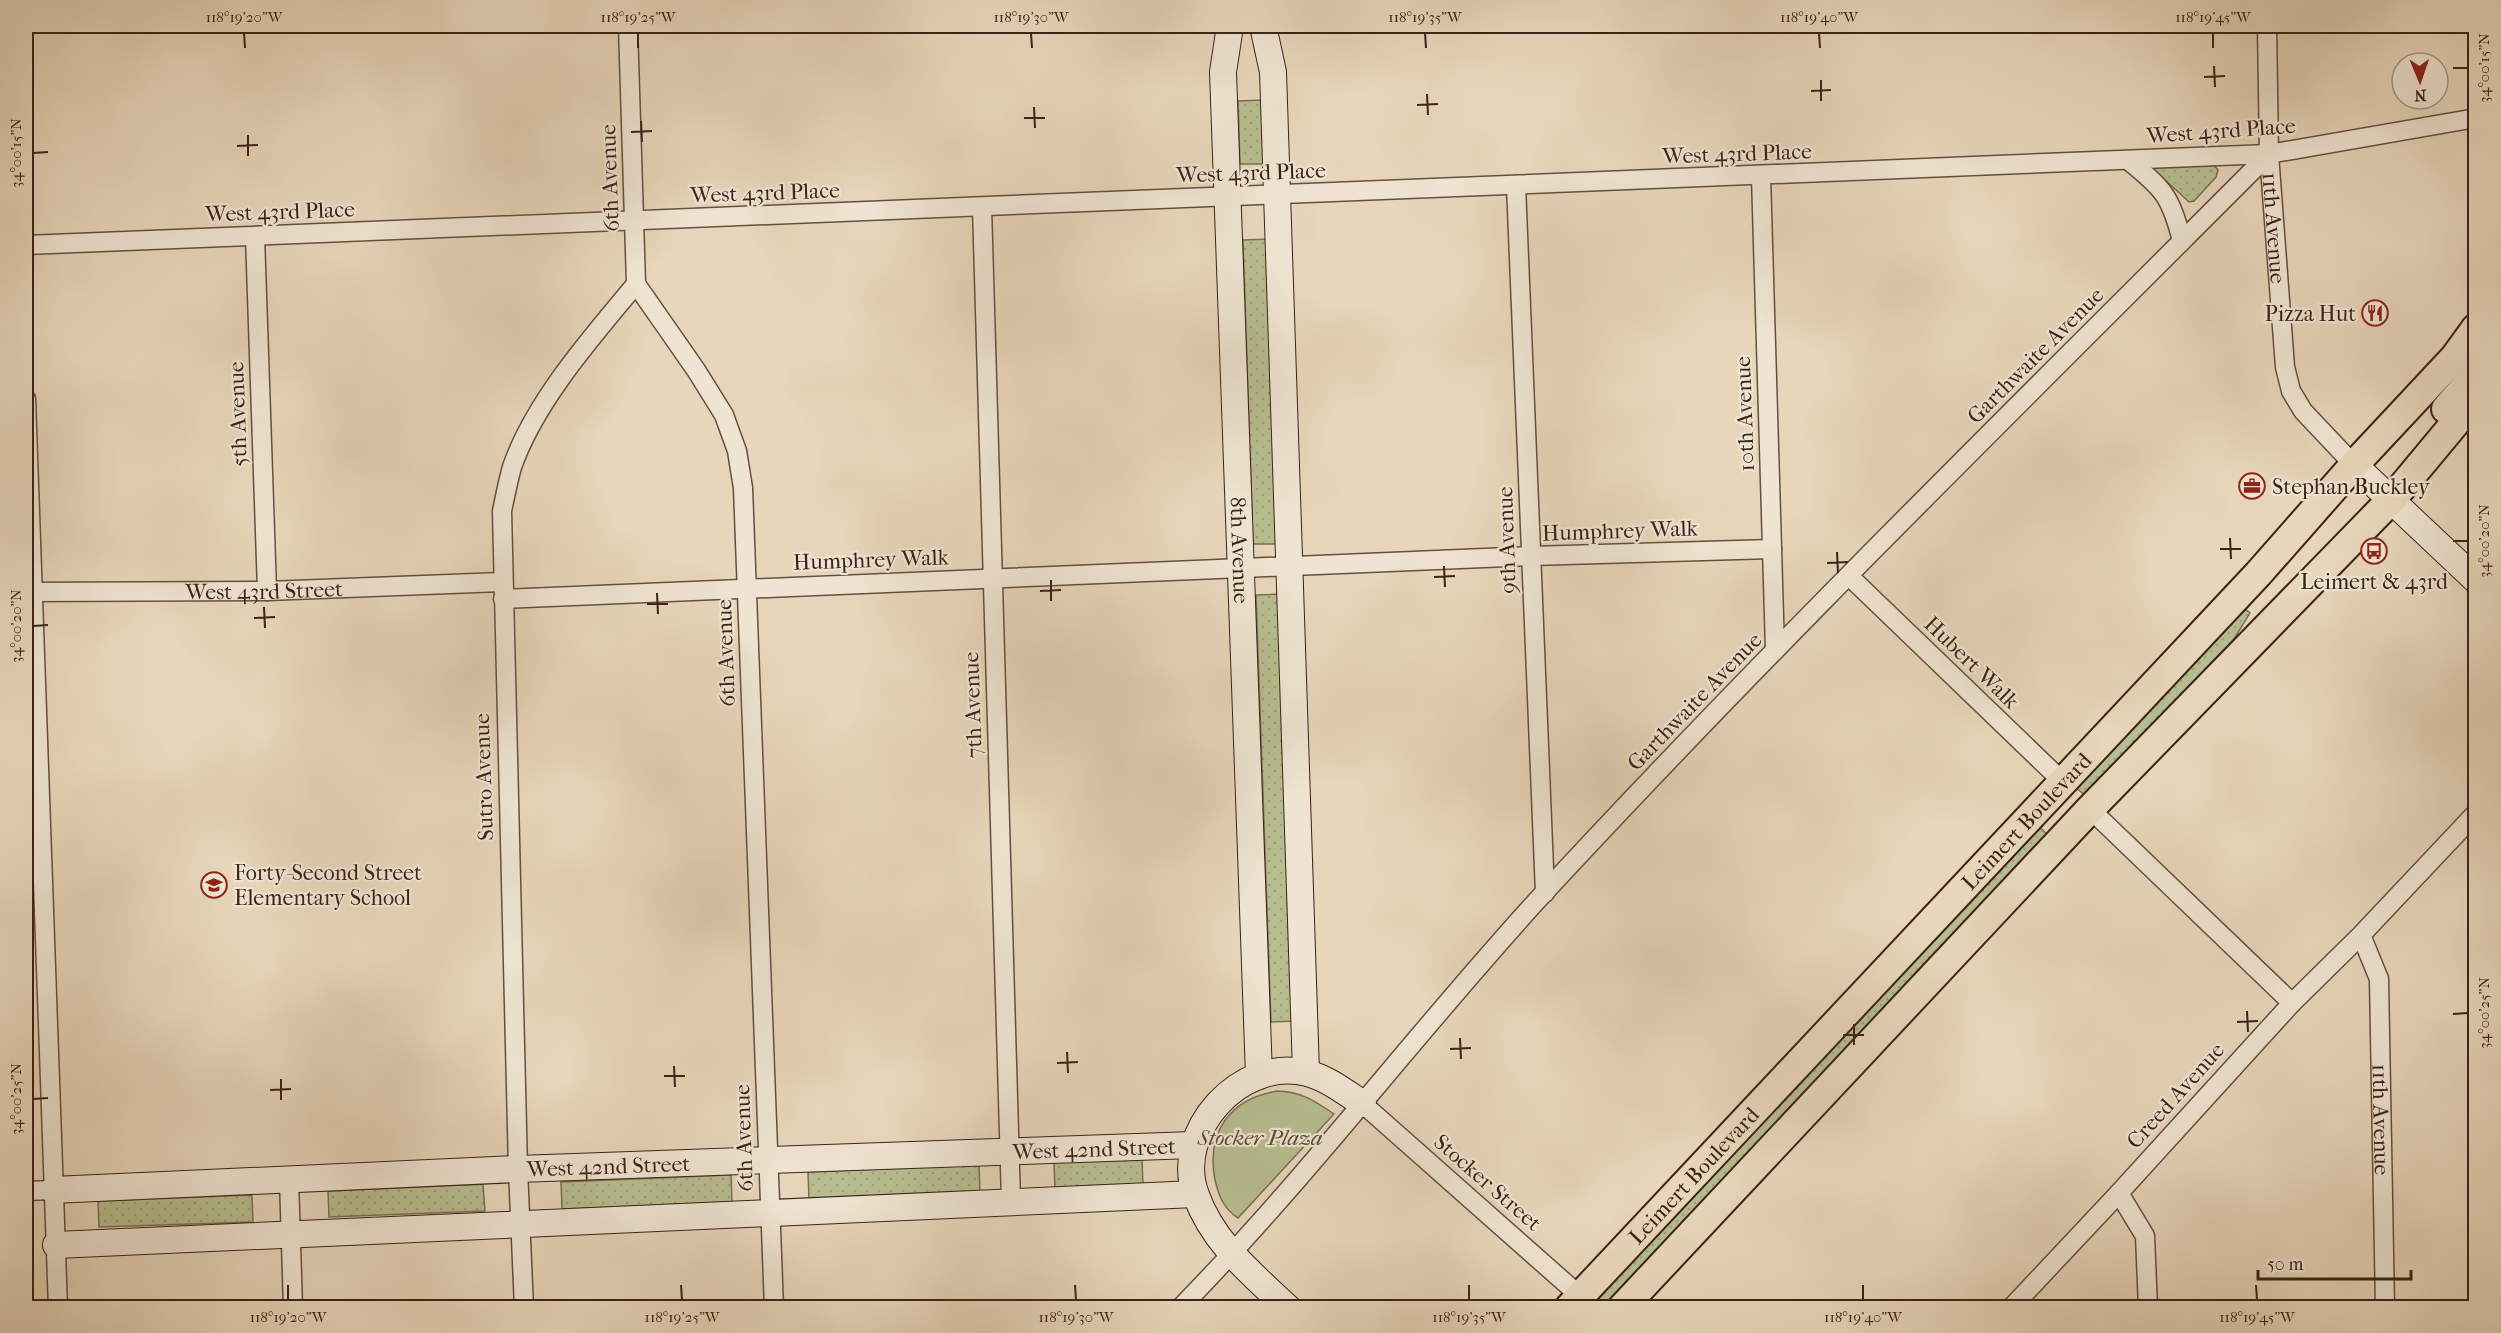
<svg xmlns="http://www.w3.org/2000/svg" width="2501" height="1333" font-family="'IM FELL French Canon',serif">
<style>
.grass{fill:url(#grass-dots);stroke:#797054;stroke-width:1.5}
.park{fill:#b7bd8f;stroke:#797054;stroke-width:1.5}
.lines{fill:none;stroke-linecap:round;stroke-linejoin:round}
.street-casing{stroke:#664f40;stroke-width:21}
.secondary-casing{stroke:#3b2218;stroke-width:28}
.primary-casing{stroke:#3b2218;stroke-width:32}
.street{stroke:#efe4d2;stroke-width:18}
.secondary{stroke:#efe4d2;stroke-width:26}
.primary{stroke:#e7d6ba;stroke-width:28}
.ticks{fill:none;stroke:#3b2218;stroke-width:2}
.labels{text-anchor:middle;stroke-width:4.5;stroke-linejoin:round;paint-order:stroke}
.street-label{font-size:22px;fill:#3b2218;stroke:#efe4d2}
.poi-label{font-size:22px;fill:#3b2218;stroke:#efe4d2;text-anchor:start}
.park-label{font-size:22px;font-style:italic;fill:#5a4936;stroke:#efe4d2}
.neatline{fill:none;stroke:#3b2218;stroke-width:2}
.ticks-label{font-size:15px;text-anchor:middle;fill:#3b2218}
</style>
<defs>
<pattern id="grass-dots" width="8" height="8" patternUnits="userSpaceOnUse" patternTransform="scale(1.5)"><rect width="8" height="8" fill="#b7bd8f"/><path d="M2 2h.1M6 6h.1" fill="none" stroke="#9ea27b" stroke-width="1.8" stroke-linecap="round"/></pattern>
</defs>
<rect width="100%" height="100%" fill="#e7d6ba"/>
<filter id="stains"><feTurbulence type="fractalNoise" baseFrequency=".00333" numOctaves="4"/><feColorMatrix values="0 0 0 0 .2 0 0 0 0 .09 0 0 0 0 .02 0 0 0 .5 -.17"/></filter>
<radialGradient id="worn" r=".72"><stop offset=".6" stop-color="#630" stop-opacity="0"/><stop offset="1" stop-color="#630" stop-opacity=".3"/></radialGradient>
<!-- grass -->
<g class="grass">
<path d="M 1265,100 L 1267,164 L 1240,164 L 1238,101 Z"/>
<path d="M 2213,164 L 2218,170 L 2216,177 L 2194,201 L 2189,202 L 2161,176 L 2150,170 L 2149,165 Z"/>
<path d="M 1270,239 L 1280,544 L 1253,544 L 1243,240 Z"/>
<path d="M 1282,594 L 1297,1021 L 1271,1022 L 1256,595 Z"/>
<path d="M 2243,607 L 2250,613 L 2234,639 L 2086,796 L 2075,787 Z"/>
<path d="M 2037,825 L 2049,836 L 1605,1307 L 1586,1308 Z"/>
<path d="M 1142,1158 L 1143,1186 L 1055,1189 L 1054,1162 Z"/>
<path d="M 979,1165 L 980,1192 L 809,1199 L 808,1172 Z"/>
<path d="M 731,1175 L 732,1202 L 562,1209 L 561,1182 Z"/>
<path d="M 483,1184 L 485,1211 L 329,1217 L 328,1191 Z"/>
<path d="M 252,1195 L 253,1222 L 99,1227 L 98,1201 Z"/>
</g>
<!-- park -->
<path class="park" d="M 1277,1091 C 1300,1091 1315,1101 1334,1114 L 1238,1218 C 1224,1209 1219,1197 1215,1180 C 1206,1133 1229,1099 1277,1091 Z"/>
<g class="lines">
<!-- street casing -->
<g class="street-casing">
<g id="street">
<path d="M 628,26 L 636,284 L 696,370 L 724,415 L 737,451 L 743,488 L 774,1308"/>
<path id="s1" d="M 2267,26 L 2269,154 L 2285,367 L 2291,391 L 2303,411 L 2354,465"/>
<path d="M 2129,161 C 2164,189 2171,197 2182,241"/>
<path d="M 1761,176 L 1775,650"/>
<path d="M 1516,185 L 1545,893"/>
<path d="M 982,207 L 1011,1201"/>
<path d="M 255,236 L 267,591"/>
<path d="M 26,245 L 2269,154 L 2476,118"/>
<path d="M 26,399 L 58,1308"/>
<path d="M 1849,576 L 2063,782"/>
<path id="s2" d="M 26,592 L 267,591 L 502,582"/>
<path d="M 503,599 L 1531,556 L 1772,549"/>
<path d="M 2090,809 L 2292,1003"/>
<path id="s3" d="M 2361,935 L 2379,979 L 2385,1308"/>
<path d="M 1363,1104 L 1580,1296"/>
<path d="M 289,1179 L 293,1308"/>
<path d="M 26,1191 L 53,1190"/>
<path d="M 2119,1193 L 2145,1236 L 2148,1308"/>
<path d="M 524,1308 L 518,1169 L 502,511 C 505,497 508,481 512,467 C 535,401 592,337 636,284"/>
<path d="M 1180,1308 C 1309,1176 1419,1029 1543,894 C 1778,640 2025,399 2269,154"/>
<path d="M 2011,1308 L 2119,1193 L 2292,1003 L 2361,935 L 2476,813"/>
</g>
</g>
<!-- secondary casing -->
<g class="secondary-casing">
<g id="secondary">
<path id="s4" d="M 1230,26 L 1223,72 L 1259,1076"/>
<path d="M 1263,26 L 1273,72 L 1306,1072"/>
<path d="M 2354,465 L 2476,580"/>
<path id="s5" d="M 53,1190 L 518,1169 L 1193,1145"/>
<path d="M 56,1245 L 1195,1194"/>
<path d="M 1288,1308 C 1252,1274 1213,1243 1196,1195 C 1172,1132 1241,1056 1307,1073 C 1327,1078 1345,1092 1363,1104"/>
</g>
</g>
<!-- primary casing -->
<g class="primary-casing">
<g id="primary">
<path d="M 2446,409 L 2471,380 L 2475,356 L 2475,330"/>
<path id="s6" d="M 1569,1308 L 2258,574 L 2354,465 L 2455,357 L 2476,328"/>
<path d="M 1622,1308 L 2090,809 L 2392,499 L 2476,398"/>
</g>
</g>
<!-- street -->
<use href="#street" class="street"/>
<!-- secondary -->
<use href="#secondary" class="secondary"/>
<!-- primary -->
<use href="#primary" class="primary"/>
</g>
<!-- ticks -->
<path class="ticks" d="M 244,33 L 245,48M 638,33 L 638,48M 1031,33 L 1032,48M 1425,33 L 1426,48M 1819,33 L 1820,48M 2213,33 L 2213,48M 2214,66 L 2215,87M 2453,68 L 2468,68M 2204,77 L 2225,76M 1821,80 L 1821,101M 1811,91 L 1831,90M 1427,94 L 1428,115M 1417,105 L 1438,104M 1034,107 L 1035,128M 1024,118 L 1045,118M 641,121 L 642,142M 631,132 L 652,131M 248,135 L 248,156M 237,146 L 258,145M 33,153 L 48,152M 2230,538 L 2231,559M 2453,541 L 2468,541M 2220,549 L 2241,549M 1837,552 L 1838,573M 1827,563 L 1848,562M 1444,566 L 1445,587M 1434,577 L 1455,576M 1051,580 L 1051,601M 1040,591 L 1061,590M 657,593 L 658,614M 647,604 L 668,604M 264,607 L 265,628M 254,618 L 275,617M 33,626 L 48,625M 2247,1011 L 2248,1032M 2453,1014 L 2468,1013M 2237,1022 L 2258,1021M 1854,1024 L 1854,1045M 1843,1035 L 1864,1035M 1460,1038 L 1461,1059M 1450,1049 L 1471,1048M 1067,1052 L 1068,1073M 1057,1063 L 1078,1062M 674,1066 L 675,1087M 664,1076 L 685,1076M 281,1079 L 281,1100M 270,1090 L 291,1089M 33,1099 L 48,1098M 288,1285 L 288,1300M 681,1285 L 682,1300M 1075,1285 L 1076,1300M 1469,1285 L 1469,1300M 1863,1285 L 1863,1300M 2256,1285 L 2257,1300"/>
<!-- icons -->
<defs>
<g id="restaurant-ring" transform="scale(1.35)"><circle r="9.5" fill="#efe4d2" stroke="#8f2418" stroke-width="1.5"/><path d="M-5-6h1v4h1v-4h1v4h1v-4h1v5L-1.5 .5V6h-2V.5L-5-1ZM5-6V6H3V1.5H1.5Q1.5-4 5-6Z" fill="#8f2418"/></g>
<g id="office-ring" transform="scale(1.35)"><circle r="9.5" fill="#efe4d2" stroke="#8f2418" stroke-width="1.5"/><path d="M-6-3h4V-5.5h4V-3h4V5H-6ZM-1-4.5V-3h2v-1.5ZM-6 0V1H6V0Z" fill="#8f2418"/></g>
<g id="bus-ring" transform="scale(1.35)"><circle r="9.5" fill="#efe4d2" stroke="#8f2418" stroke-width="1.5"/><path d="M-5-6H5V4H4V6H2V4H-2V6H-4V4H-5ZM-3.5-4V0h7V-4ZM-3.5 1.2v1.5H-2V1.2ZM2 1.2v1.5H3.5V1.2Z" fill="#8f2418"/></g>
<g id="school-ring" transform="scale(1.35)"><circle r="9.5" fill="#efe4d2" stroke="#8f2418" stroke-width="1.5"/><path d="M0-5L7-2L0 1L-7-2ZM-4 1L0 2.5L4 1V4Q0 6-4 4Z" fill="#8f2418"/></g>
</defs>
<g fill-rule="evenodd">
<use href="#restaurant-ring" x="2375" y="313"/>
<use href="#office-ring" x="2252" y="486"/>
<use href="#bus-ring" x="2374" y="551"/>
<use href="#school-ring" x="214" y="885"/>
</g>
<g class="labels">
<!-- street labels -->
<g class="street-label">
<text transform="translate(2221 130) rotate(-4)" y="8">West 43rd Place</text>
<text transform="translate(1737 153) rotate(-2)" y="8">West 43rd Place</text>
<text transform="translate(1251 172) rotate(-2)" y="8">West 43rd Place</text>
<text transform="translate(609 178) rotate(-92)" y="8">6th Avenue</text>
<text transform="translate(765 192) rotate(-2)" y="8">West 43rd Place</text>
<text transform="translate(280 211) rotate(-2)" y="8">West 43rd Place</text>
<text dy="8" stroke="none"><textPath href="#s1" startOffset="202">11th Avenue</textPath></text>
<text transform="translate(2035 355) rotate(-45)" y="8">Garthwaite Avenue</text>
<text transform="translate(237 414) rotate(-92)" y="8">5th Avenue</text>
<text transform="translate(1744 414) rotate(-92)" y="8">10th Avenue</text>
<text transform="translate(1620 530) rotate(-2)" y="8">Humphrey Walk</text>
<text transform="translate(1506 540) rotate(-92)" y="8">9th Avenue</text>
<text dy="8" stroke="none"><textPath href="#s4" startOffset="525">8th Avenue</textPath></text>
<text transform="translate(871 559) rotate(-2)" y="8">Humphrey Walk</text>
<text dy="8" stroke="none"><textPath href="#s2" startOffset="238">West 43rd Street</textPath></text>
<text transform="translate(725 653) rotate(-92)" y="8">6th Avenue</text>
<text transform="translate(1972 662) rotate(44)" y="8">Hubert Walk</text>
<text transform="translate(1694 701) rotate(-46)" y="8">Garthwaite Avenue</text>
<text transform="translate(972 705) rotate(-92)" y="8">7th Avenue</text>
<text transform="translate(483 777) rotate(-92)" y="8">Sutro Avenue</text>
<text dy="8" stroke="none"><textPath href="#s6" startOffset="668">Leimert Boulevard</textPath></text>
<text transform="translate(2175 1095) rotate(-48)" y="8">Creed Avenue</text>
<text dy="8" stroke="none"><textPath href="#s3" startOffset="188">11th Avenue</textPath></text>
<text transform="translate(743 1138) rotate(-92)" y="8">6th Avenue</text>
<text dy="8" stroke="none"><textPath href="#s5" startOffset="1042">West 42nd Street</textPath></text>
<text dy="8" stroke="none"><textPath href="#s5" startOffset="556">West 42nd Street</textPath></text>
<text dy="8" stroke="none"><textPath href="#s6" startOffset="182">Leimert Boulevard</textPath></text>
<text transform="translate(1488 1182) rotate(41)" y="8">Stocker Street</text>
</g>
<!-- poi labels -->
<g class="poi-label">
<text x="2356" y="321" text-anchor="end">Pizza Hut</text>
<text x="2272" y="494">Stephan Buckley</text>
<text x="2374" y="589" text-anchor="middle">Leimert &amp; 43rd</text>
<text x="234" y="880">Forty-Second Street<tspan x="234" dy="25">Elementary School</tspan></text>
</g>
<!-- park labels -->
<g class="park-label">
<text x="1260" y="1145">Stocker Plaza</text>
</g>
</g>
<!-- margin -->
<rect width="2501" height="1333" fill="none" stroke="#e7d6ba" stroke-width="66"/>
<!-- north arrow -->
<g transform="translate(2420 81) rotate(178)"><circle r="28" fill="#efe4d2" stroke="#a79688" stroke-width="1.5"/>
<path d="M0-4.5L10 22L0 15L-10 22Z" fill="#8f2418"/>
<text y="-9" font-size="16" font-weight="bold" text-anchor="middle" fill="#3b2218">N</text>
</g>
<!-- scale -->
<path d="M2258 1270v9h153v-9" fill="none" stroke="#3b2218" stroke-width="3"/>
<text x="2267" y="1270" font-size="18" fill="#3b2218" stroke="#efe4d2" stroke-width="4.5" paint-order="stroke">50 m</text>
<rect x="33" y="33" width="2435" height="1267" class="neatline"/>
<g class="ticks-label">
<text x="244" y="22">118°19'20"W</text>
<text x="638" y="22">118°19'25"W</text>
<text x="1031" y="22">118°19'30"W</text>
<text x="1425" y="22">118°19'35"W</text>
<text x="1819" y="22">118°19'40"W</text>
<text x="2213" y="22">118°19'45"W</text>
<text transform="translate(2484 68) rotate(-90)" y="5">34°00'15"N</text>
<text transform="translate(16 153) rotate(-90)" y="5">34°00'15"N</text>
<text transform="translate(2484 541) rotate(-90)" y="5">34°00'20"N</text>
<text transform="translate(16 626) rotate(-90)" y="5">34°00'20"N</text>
<text transform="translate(2484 1013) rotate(-90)" y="5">34°00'25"N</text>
<text transform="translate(16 1099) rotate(-90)" y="5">34°00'25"N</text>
<text x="288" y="1322">118°19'20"W</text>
<text x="682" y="1322">118°19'25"W</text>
<text x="1076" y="1322">118°19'30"W</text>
<text x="1469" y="1322">118°19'35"W</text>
<text x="1863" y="1322">118°19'40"W</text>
<text x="2257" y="1322">118°19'45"W</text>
</g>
<rect width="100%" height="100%" filter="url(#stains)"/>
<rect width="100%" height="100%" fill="url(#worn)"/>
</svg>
